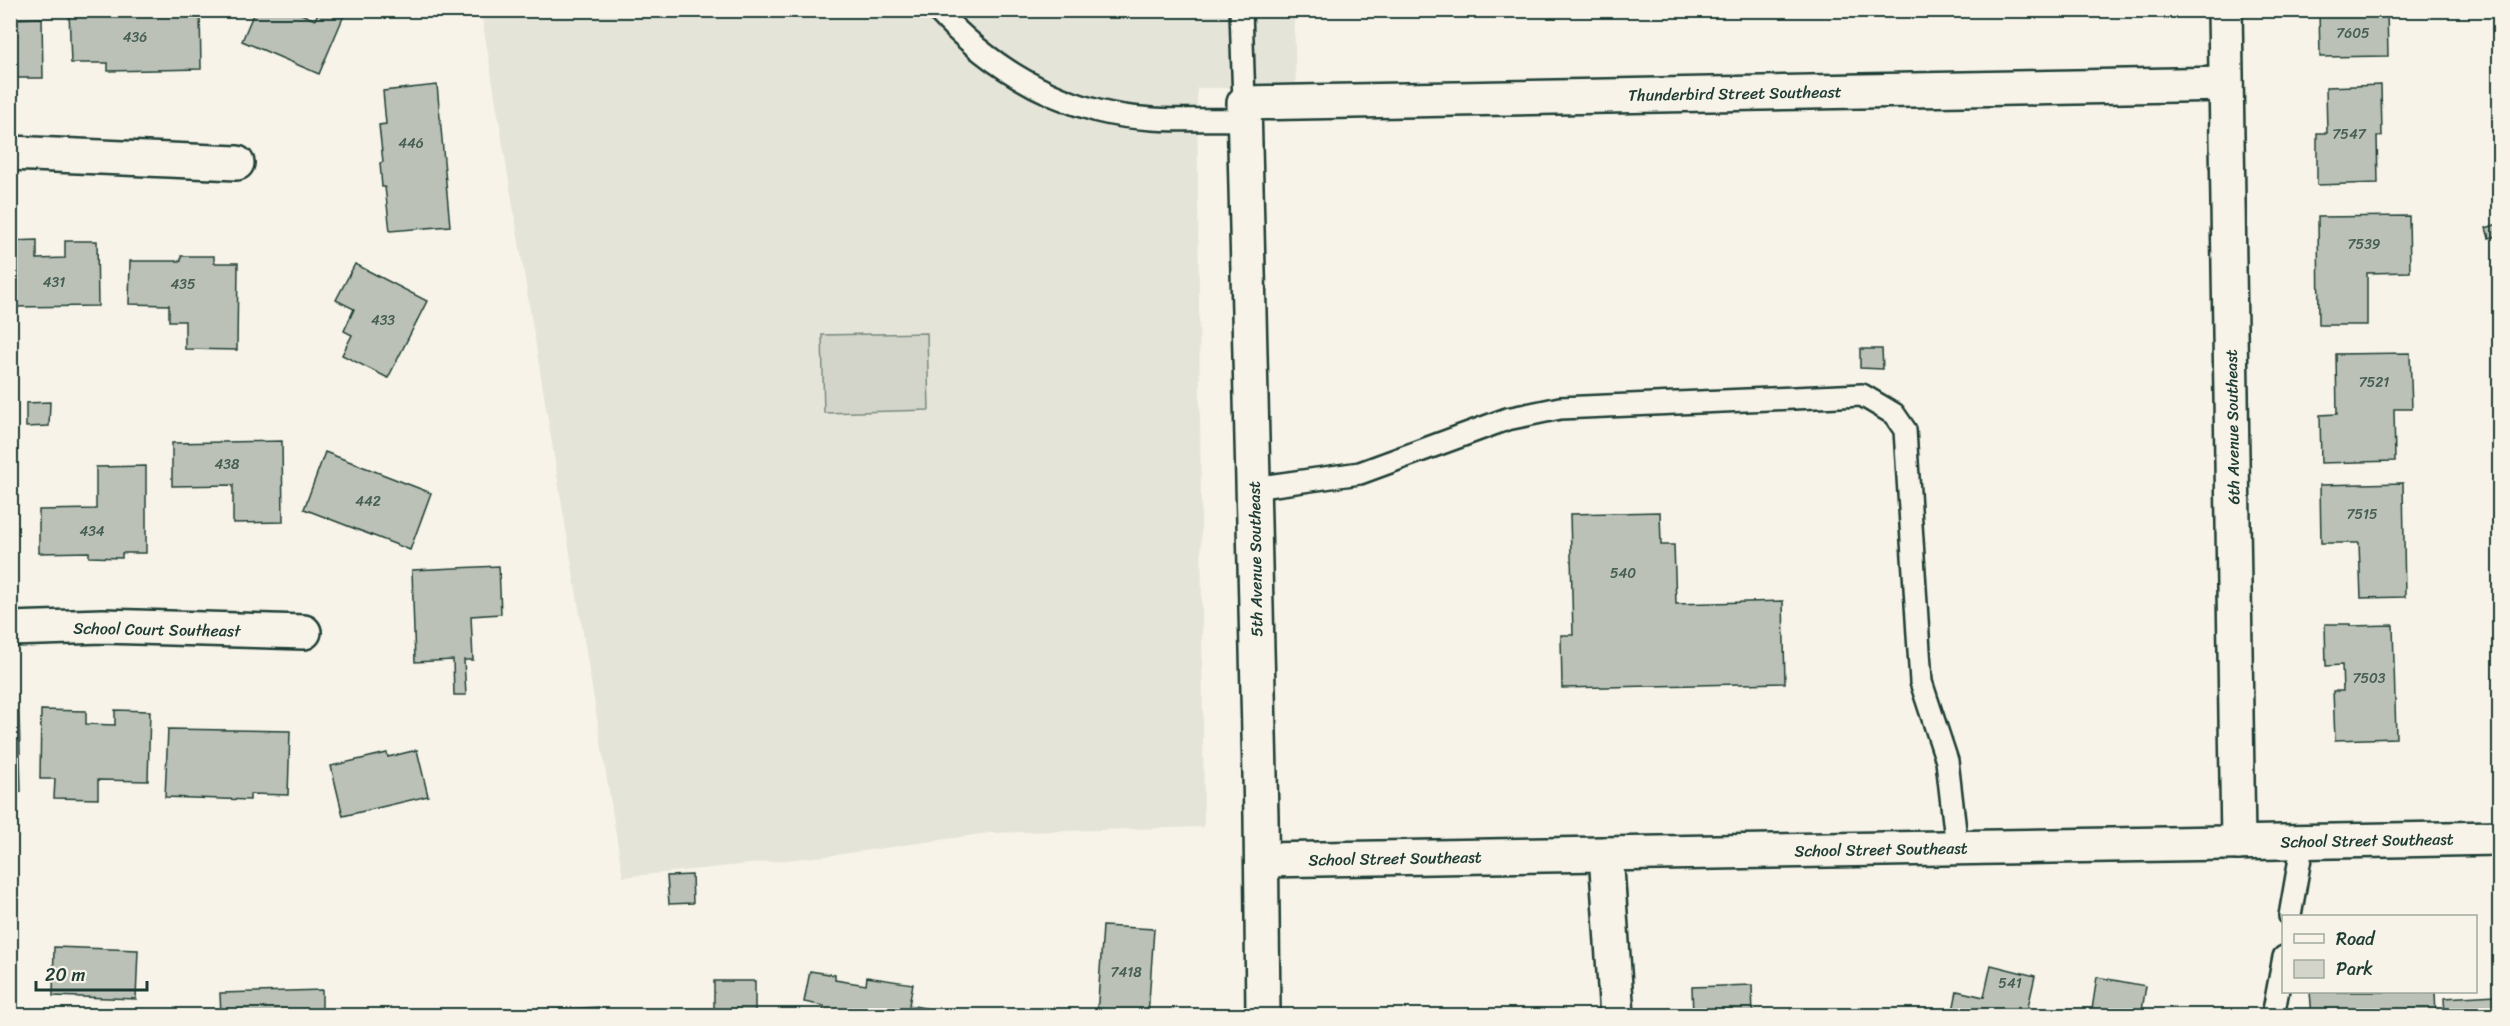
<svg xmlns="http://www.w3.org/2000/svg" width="2510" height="1026" font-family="Sriracha,sans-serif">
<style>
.built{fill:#e5e4d9}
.green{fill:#d3d5ca;stroke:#79897f;stroke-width:1.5}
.building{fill:#bbc1b6;stroke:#1f3d34;stroke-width:1.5}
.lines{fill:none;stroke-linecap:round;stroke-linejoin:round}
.lane-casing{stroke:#1f3d34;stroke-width:26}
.street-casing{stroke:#1f3d34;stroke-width:38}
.lane{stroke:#f7f3e8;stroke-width:21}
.street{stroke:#f7f3e8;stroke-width:33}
.labels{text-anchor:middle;stroke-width:6;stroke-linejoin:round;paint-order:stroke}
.number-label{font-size:14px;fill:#465e54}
.street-label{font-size:16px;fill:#1f3d34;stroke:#f7f3e8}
</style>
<rect width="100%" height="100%" fill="#f7f3e8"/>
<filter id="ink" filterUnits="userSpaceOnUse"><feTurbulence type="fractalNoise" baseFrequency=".0167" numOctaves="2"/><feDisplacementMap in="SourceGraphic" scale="12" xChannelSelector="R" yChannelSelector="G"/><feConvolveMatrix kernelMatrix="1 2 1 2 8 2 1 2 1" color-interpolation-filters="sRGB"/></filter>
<g filter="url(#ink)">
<!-- built -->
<path class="built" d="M 481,11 L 1294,11 L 1296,88 L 1197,88 L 1204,827 L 989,833 L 835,855 L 623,877 Z"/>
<!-- green -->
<path class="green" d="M 927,333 L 929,410 L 824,413 L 822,335 Z"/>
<!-- building -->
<g class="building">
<path d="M 200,10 L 201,69 L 108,71 L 108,63 L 71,63 L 69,11 Z"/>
<path d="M 255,10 L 292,10 L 315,20 L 319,10 L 338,10 L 345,13 L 319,74 L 242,41 Z"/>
<path d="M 2319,10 L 2387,10 L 2388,56 L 2320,57 Z"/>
<path d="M 42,18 L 43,78 L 10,78 L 10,19 Z"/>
<path d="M 437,85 L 450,226 L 390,231 L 385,187 L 382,187 L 380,163 L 383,162 L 379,125 L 386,124 L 383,91 Z"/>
<path d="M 2381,85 L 2382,136 L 2377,136 L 2378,183 L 2317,185 L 2317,133 L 2327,133 L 2326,87 Z"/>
<path d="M 2409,216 L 2410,272 L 2367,273 L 2367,325 L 2319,325 L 2318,217 Z"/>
<path d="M 2500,223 L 2500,235 L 2489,238 L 2486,228 Z"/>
<path d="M 37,240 L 37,259 L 65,258 L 65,241 L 97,241 L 98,306 L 10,307 L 10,241 Z"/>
<path d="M 181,256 L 214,256 L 214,263 L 238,263 L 237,350 L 185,349 L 185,321 L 169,321 L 169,305 L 129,304 L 130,261 L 181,261 Z"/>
<path d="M 355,264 L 427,301 L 388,378 L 342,355 L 352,335 L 344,331 L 354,309 L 336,300 Z"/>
<path d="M 1860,349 L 1882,349 L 1883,369 L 1860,368 Z"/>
<path d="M 2410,353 L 2412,409 L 2394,409 L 2395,461 L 2321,463 L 2320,415 L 2337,414 L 2336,354 Z"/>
<path d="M 50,402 L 49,426 L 26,427 L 26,403 Z"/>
<path d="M 282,441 L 283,522 L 233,523 L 233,485 L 172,486 L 172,443 Z"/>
<path d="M 325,452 L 431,493 L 410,550 L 304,509 Z"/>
<path d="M 146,466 L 146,553 L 122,553 L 122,558 L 89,557 L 89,552 L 39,553 L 39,510 L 96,509 L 96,467 Z"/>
<path d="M 10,473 L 12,473 L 13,552 L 10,553 Z"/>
<path d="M 2403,483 L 2405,597 L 2361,598 L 2359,543 L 2321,543 L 2320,485 Z"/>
<path d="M 1660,512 L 1661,545 L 1674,545 L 1676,604 L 1783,601 L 1785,683 L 1562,688 L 1561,635 L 1573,635 L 1570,514 Z"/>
<path d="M 499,566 L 501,614 L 471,616 L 473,660 L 464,660 L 466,695 L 454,695 L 453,660 L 415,662 L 412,570 Z"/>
<path d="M 2325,624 L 2350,624 L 2350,626 L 2393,625 L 2396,738 L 2335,740 L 2333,691 L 2343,691 L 2342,665 L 2326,666 Z"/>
<path d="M 41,710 L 86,711 L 86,724 L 115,725 L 115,710 L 150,711 L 148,781 L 98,780 L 98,799 L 54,798 L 55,779 L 40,779 Z"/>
<path d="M 2496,710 L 2500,710 L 2500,755 L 2497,755 Z"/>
<path d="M 10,711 L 19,711 L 21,792 L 10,792 Z"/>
<path d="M 168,729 L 290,731 L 288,795 L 250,794 L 250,800 L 165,797 Z"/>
<path d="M 417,750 L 428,796 L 343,816 L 331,766 L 387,753 L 388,757 Z"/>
<path d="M 692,875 L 693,903 L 669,904 L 667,876 Z"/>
<path d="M 1103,926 L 1154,929 L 1148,1016 L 1097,1016 Z"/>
<path d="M 54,947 L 138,950 L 136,999 L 53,996 Z"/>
<path d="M 1991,965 L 2035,976 L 2026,1016 L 1952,1016 L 1957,991 L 1984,997 Z"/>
<path d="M 810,971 L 835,975 L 835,980 L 866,985 L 867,977 L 913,984 L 909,1005 L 935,1010 L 934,1016 L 822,1016 L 824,1006 L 804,1002 Z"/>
<path d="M 2097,977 L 2146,986 L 2141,1016 L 2091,1016 Z"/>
<rect x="714" y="981" width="41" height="35"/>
<path d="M 1752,985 L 1753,1016 L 1693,1016 L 1692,987 Z"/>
<path d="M 322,990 L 322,1016 L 221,1016 L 220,993 Z"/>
<path d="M 2310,992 L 2435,992 L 2436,1016 L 2312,1016 Z"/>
<path d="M 2496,995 L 2497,1016 L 2445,1016 L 2444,998 Z"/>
<path d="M 599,1007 L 600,1016 L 508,1016 L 508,1012 Z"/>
<path d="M 459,1009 L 460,1016 L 348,1016 L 348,1014 Z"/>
</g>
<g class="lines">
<!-- lane casing -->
<g class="lane-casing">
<g id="lane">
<path d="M 937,10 C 981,58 1036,94 1098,111 C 1144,123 1196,119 1244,120"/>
<path d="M 1241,10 L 1244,103"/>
<path d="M 1253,488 L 1360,473 L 1507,419 L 1560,408 L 1862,395 L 1894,414 L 1905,430 L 1921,682 L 1947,761 L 1957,848"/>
<path d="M 2290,916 L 2303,841"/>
<path d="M 2273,1016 L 2284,957"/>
</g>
</g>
<!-- street casing -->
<g class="street-casing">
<g id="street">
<path d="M 2225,10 L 2238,843"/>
<path d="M 10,153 L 237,163"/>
<path d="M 10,629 L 103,626 L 304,632"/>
<path d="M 1606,854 L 1617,1016"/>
<path d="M 1262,860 L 2500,838"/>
<path d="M 1263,1016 L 1261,817 L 1244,103 L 2226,84"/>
</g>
</g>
<!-- lane -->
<use href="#lane" class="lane"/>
<!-- street -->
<use href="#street" class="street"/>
</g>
</g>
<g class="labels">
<!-- number labels -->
<g class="number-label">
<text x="2353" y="38">7605</text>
<text x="135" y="42">436</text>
<text x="2349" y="139">7547</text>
<text x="411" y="148">446</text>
<text x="2364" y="249">7539</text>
<text x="54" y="287">431</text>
<text x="183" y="289">435</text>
<text x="383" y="325">433</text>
<text x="2374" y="387">7521</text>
<text x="227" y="469">438</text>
<text x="368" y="506">442</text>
<text x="2362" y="519">7515</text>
<text x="92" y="536">434</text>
<text x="1623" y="578">540</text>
<text x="2369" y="683">7503</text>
<text x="1126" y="977">7418</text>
<text x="2010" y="988">541</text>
</g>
<!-- street labels -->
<g class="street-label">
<text transform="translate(1735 93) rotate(-1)" y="6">Thunderbird Street Southeast</text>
<text transform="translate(2232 427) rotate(-91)" y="6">6th Avenue Southeast</text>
<text transform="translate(1255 559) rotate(-91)" y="6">5th Avenue Southeast</text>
<text transform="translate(157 629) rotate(1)" y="6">School Court Southeast</text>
<text transform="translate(2367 840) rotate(-1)" y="6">School Street Southeast</text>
<text transform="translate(1881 849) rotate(-1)" y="6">School Street Southeast</text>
<text transform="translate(1395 858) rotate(-1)" y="6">School Street Southeast</text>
</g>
</g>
<!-- margin -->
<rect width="2510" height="1026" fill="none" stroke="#f7f3e8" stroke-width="36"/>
<rect x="18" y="18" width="2474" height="990" fill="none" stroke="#1f3d34" stroke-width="2" filter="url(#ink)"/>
<!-- legend -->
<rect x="2282" y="915" width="195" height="78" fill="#f7f3e8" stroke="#a1aaa0" stroke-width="1.5"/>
<rect x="2294" y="934" width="30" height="9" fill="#f7f3e8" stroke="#a1aaa0" stroke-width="1.5"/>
<text x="2336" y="945" font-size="18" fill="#1f3d34">Road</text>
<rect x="2294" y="960" width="30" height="18" fill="#d3d5ca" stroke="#a1aaa0" stroke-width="1.5"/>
<text x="2336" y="975" font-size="18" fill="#1f3d34">Park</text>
<!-- scale -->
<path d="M36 981v9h111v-9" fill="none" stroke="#1f3d34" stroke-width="3"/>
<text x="45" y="981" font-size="18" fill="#1f3d34" stroke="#f7f3e8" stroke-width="4.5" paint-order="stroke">20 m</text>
</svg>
